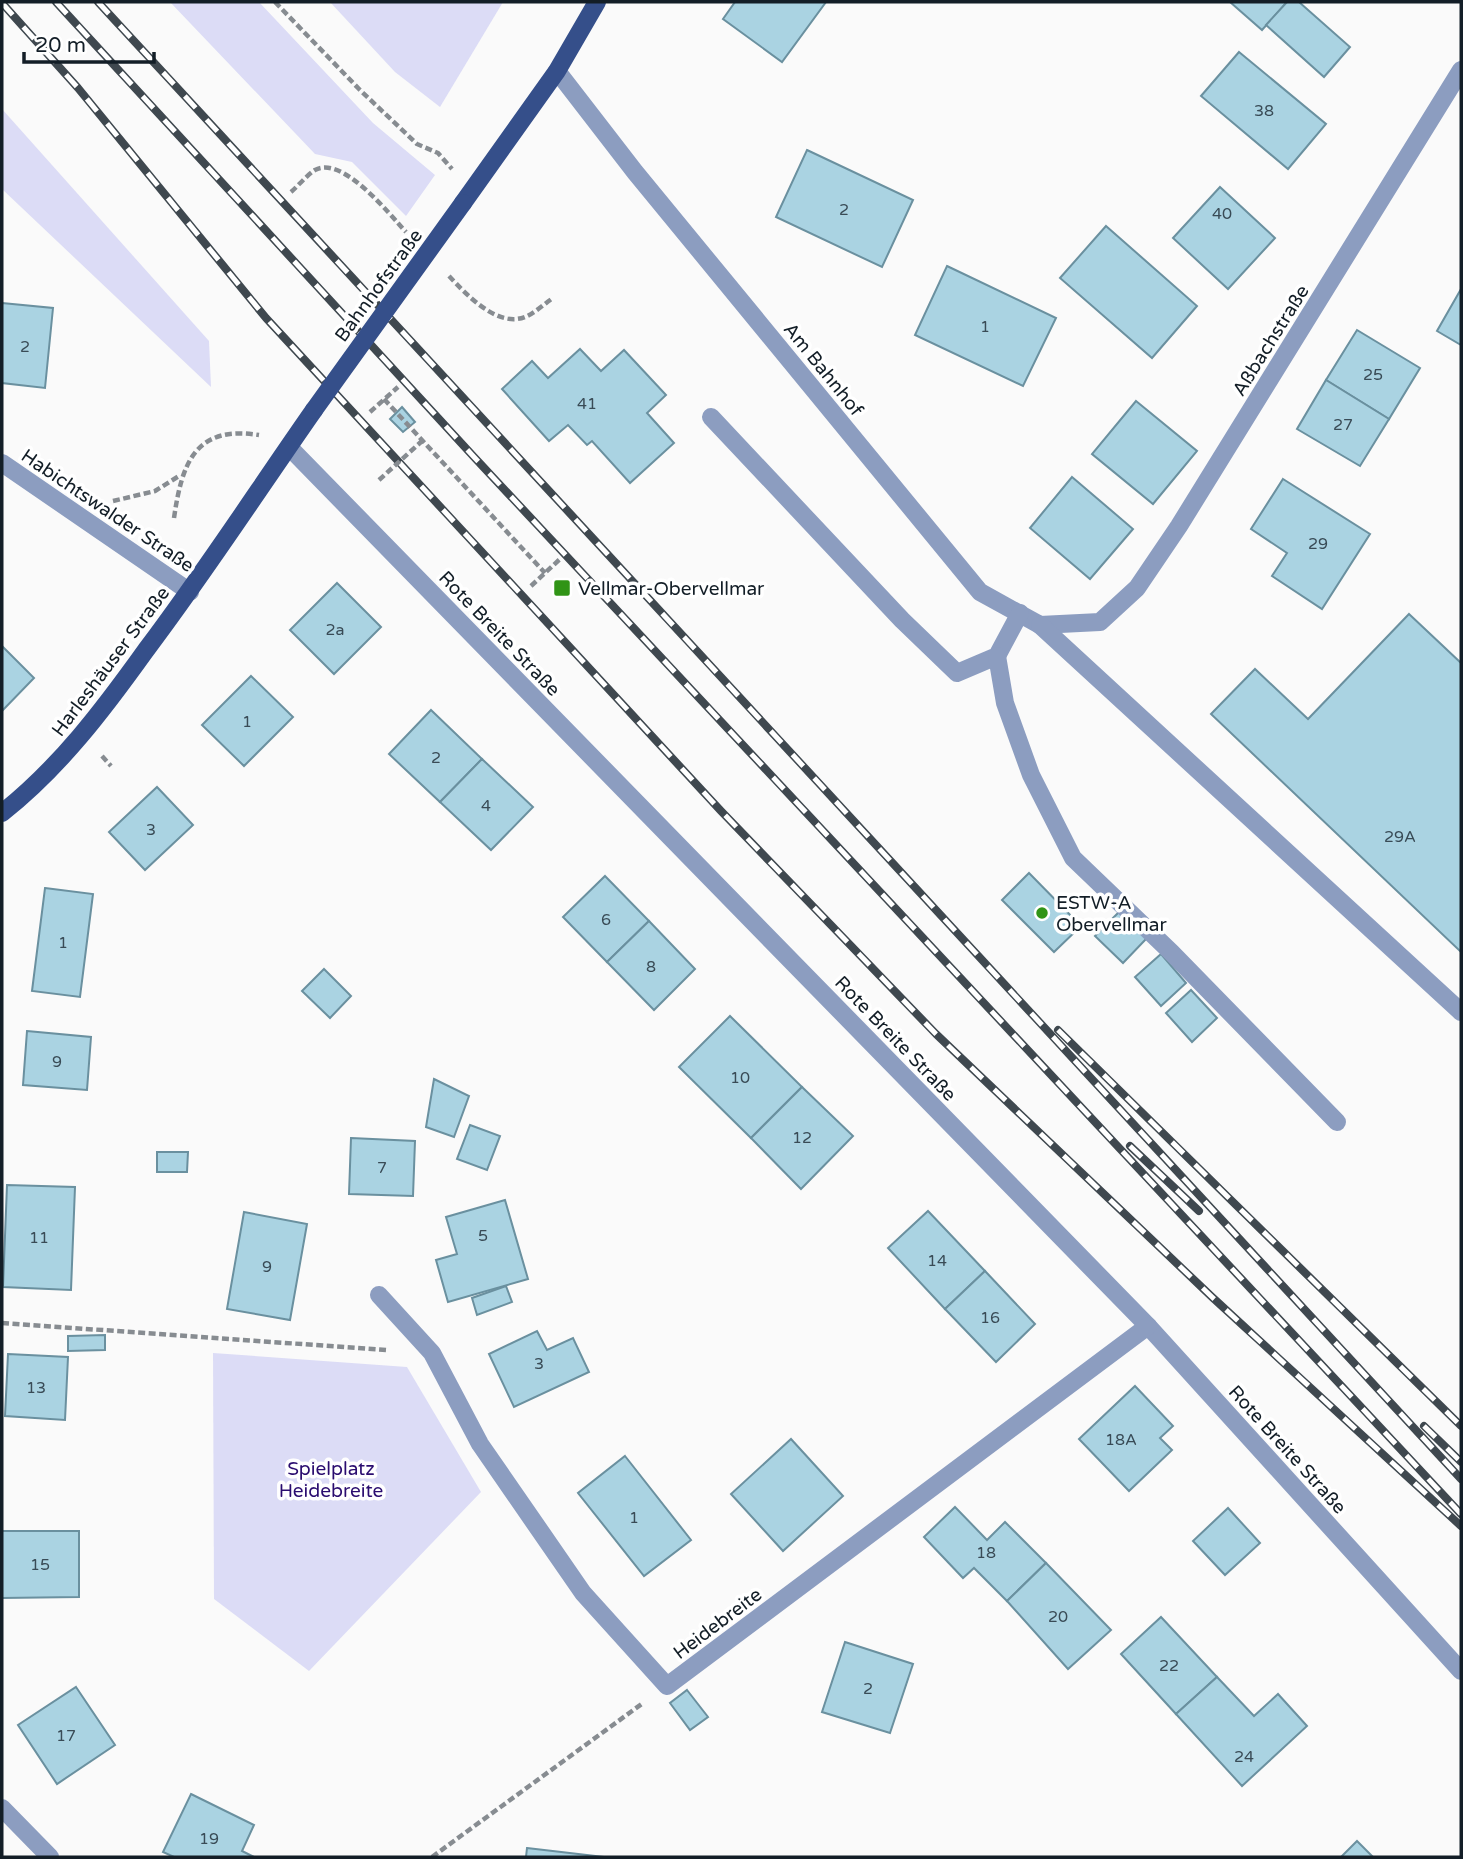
<svg xmlns="http://www.w3.org/2000/svg" width="1463" height="1859" font-family="'Varela Round',sans-serif">
<style>
.green{fill:#dcdcf6}
.building{fill:#aad3e2;stroke:#6a909f;stroke-width:2}
.lines{fill:none;stroke-linecap:round;stroke-linejoin:round}
.path{stroke:#878c91;stroke-width:4.5;stroke-dasharray:7 3.5;stroke-linecap:butt}
.minor{stroke:#8c9dc0;stroke-width:18}
.major{stroke:#354f8a;stroke-width:18}
.rail-casing{stroke:#3f484f;stroke-width:8}
.rail{stroke:#fff;stroke-width:5;stroke-dasharray:16;stroke-linecap:butt}
.path-bridge{stroke:#878c91;stroke-width:4.5;stroke-dasharray:7 3.5;stroke-linecap:butt}
.major-bridge{stroke:#354f8a;stroke-width:18}
.poi-dot{fill:#319416;stroke:#fff;stroke-width:2.5}
.labels{text-anchor:middle;stroke-width:7;stroke-linejoin:round;paint-order:stroke}
.number-label{font-size:16px;fill:#394b56}
.street-label{font-size:19px;fill:#131e27;stroke:#fff}
.poi-label{font-size:19px;fill:#131e27;stroke:#fff;text-anchor:start}
.park-label{font-size:19px;fill:#2a0c6f;stroke:#fff}
</style>
<rect width="100%" height="100%" fill="#fafafa"/>
<!-- green -->
<g class="green">
<path d="M 170,2 L 259,2 L 373,123 L 435,175 L 406,216 L 352,162 L 315,154 Z"/>
<path d="M 330,2 L 503,2 L 440,107 L 395,72 Z"/>
<path d="M 2,109 L 209,341 L 211,387 L 2,189 Z"/>
<path d="M 213,1353 L 407,1367 L 481,1492 L 309,1671 L 214,1599 Z"/>
</g>
<!-- building -->
<g class="building">
<path d="M 735,2 L 826,2 L 782,62 L 723,19 Z"/>
<path d="M 1230,2 L 1287,2 L 1262,30 Z"/>
<path d="M 1287,2 L 1299,2 L 1350,47 L 1324,77 L 1266,25 Z"/>
<path d="M 1239,52 L 1326,124 L 1288,169 L 1201,96 Z"/>
<path d="M 807,150 L 913,200 L 882,267 L 776,217 Z"/>
<path d="M 1220,187 L 1275,238 L 1228,289 L 1173,238 Z"/>
<path d="M 1106,226 L 1197,306 L 1152,358 L 1060,278 Z"/>
<path d="M 947,266 L 1056,318 L 1023,386 L 915,335 Z"/>
<path d="M 1461,289 L 1461,345 L 1437,331 Z"/>
<path d="M 2,303 L 53,308 L 45,388 L 2,383 Z"/>
<path d="M 1357,330 L 1420,368 L 1389,419 L 1326,380 Z"/>
<path d="M 580,349 L 601,371 L 624,350 L 666,395 L 647,413 L 674,443 L 630,483 L 592,441 L 587,445 L 568,425 L 549,441 L 502,389 L 532,361 L 548,378 Z"/>
<path d="M 1326,380 L 1389,419 L 1360,466 L 1297,429 Z"/>
<path d="M 1136,401 L 1197,451 L 1153,504 L 1092,454 Z"/>
<path d="M 402,407 L 415,422 L 403,432 L 390,419 Z"/>
<path d="M 1072,477 L 1133,529 L 1090,579 L 1030,528 Z"/>
<path d="M 1283,479 L 1370,534 L 1322,609 L 1272,576 L 1287,553 L 1251,529 Z"/>
<path d="M 337,583 L 381,627 L 334,674 L 290,630 Z"/>
<path d="M 1409,614 L 1461,663 L 1461,952 L 1211,714 L 1255,669 L 1308,719 Z"/>
<path d="M 2,646 L 34,678 L 2,711 Z"/>
<path d="M 251,676 L 293,717 L 244,766 L 202,725 Z"/>
<path d="M 431,710 L 482,759 L 440,802 L 389,754 Z"/>
<path d="M 482,759 L 533,807 L 491,850 L 440,802 Z"/>
<path d="M 157,787 L 193,825 L 145,870 L 109,832 Z"/>
<path d="M 1029,873 L 1081,926 L 1054,952 L 1002,900 Z"/>
<path d="M 605,876 L 649,921 L 607,962 L 563,917 Z"/>
<path d="M 45,888 L 93,894 L 80,997 L 32,991 Z"/>
<path d="M 1120,911 L 1147,938 L 1123,963 L 1095,936 Z"/>
<path d="M 649,921 L 695,969 L 654,1010 L 607,962 Z"/>
<path d="M 1161,954 L 1186,983 L 1161,1006 L 1135,977 Z"/>
<path d="M 324,969 L 351,996 L 330,1018 L 302,991 Z"/>
<path d="M 1191,990 L 1217,1018 L 1192,1042 L 1166,1013 Z"/>
<path d="M 730,1016 L 802,1087 L 751,1138 L 679,1067 Z"/>
<path d="M 27,1031 L 91,1037 L 87,1090 L 23,1085 Z"/>
<path d="M 434,1079 L 469,1096 L 454,1137 L 426,1127 Z"/>
<path d="M 802,1087 L 853,1136 L 801,1189 L 751,1138 Z"/>
<path d="M 470,1125 L 500,1136 L 487,1170 L 457,1159 Z"/>
<path d="M 351,1138 L 415,1141 L 413,1196 L 349,1194 Z"/>
<path d="M 157,1152 L 188,1152 L 187,1172 L 157,1172 Z"/>
<path d="M 7,1185 L 75,1187 L 71,1290 L 3,1287 Z"/>
<path d="M 505,1200 L 528,1279 L 448,1302 L 436,1260 L 457,1254 L 446,1217 Z"/>
<path d="M 928,1211 L 985,1271 L 945,1309 L 888,1248 Z"/>
<path d="M 244,1212 L 307,1224 L 290,1320 L 227,1309 Z"/>
<path d="M 985,1271 L 1035,1324 L 996,1362 L 945,1309 Z"/>
<path d="M 506,1286 L 512,1302 L 477,1315 L 472,1298 Z"/>
<path d="M 537,1331 L 547,1350 L 573,1338 L 589,1372 L 514,1407 L 489,1354 Z"/>
<path d="M 105,1335 L 105,1350 L 68,1351 L 68,1336 Z"/>
<path d="M 8,1354 L 68,1357 L 65,1420 L 5,1416 Z"/>
<path d="M 1135,1386 L 1173,1426 L 1160,1438 L 1172,1450 L 1129,1491 L 1079,1439 Z"/>
<path d="M 791,1439 L 843,1496 L 783,1551 L 731,1494 Z"/>
<path d="M 625,1456 L 691,1540 L 644,1576 L 578,1493 Z"/>
<path d="M 955,1507 L 987,1540 L 1005,1522 L 1046,1563 L 1007,1601 L 974,1568 L 963,1578 L 924,1537 Z"/>
<path d="M 1228,1508 L 1260,1543 L 1225,1575 L 1193,1541 Z"/>
<path d="M 2,1531 L 79,1531 L 79,1597 L 2,1598 Z"/>
<path d="M 1046,1563 L 1111,1630 L 1068,1669 L 1007,1601 Z"/>
<path d="M 1161,1617 L 1217,1677 L 1176,1714 L 1121,1654 Z"/>
<path d="M 845,1642 L 913,1664 L 890,1733 L 822,1712 Z"/>
<path d="M 1217,1677 L 1254,1716 L 1278,1694 L 1307,1726 L 1242,1786 L 1176,1714 Z"/>
<path d="M 76,1687 L 115,1745 L 57,1784 L 18,1725 Z"/>
<path d="M 687,1690 L 708,1717 L 690,1730 L 670,1703 Z"/>
<path d="M 191,1794 L 254,1825 L 242,1851 L 254,1857 L 174,1857 L 163,1852 Z"/>
<path d="M 1357,1841 L 1373,1857 L 1341,1857 Z"/>
<path d="M 527,1848 L 604,1857 L 526,1857 Z"/>
</g>
<g class="lines">
<!-- path -->
<g class="path">
<path d="M 275,2 L 360,90 L 417,144 L 438,153 L 452,169"/>
<path d="M 291,192 C 298,186 307,175 315,170 C 343,155 389,214 406,232"/>
<path d="M 449,276 C 466,294 497,328 525,317 C 535,313 544,304 553,298"/>
<path d="M 384,399 L 545,573"/>
<path d="M 370,412 L 398,387"/>
<path d="M 113,501 L 155,491 L 179,476"/>
<path d="M 174,518 C 182,463 195,425 259,435"/>
<path d="M 531,586 L 560,559"/>
<path d="M 102,756 L 111,766"/>
<path d="M 2,1323 L 386,1350"/>
<path d="M 432,1857 L 643,1703"/>
</g>
<!-- minor -->
<g class="minor">
<path d="M 557,71 L 635,172 L 980,592 L 1040,625 L 1100,622 L 1137,588 L 1179,526 L 1461,70"/>
<path d="M 711,417 L 902,620 L 957,673 L 997,656 L 1020,613"/>
<path d="M 289,447 L 1148,1326 L 1461,1671"/>
<path d="M 2,463 L 190,592"/>
<path d="M 1040,625 L 1461,1012"/>
<path d="M 997,656 L 1005,703 L 1031,775 L 1073,858 L 1172,953 L 1337,1122"/>
<path d="M 379,1295 L 432,1353 L 480,1444 L 583,1593 L 667,1686 L 1148,1326"/>
<path d="M 2,1808 L 50,1857"/>
</g>
<!-- major -->
<g class="major">
<path d="M 463,203 L 557,71 L 597,2"/>
<path d="M 2,813 C 60,767 103,710 146,650 C 205,572 258,490 314,410"/>
</g>
<!-- rail casing -->
<g class="rail-casing">
<g id="rail">
<path d="M 56,2 L 474,457 L 1461,1514"/>
<path d="M 98,2 L 1461,1479"/>
<path d="M 2,3 L 78,88 L 266,318 L 721,811 L 936,1034 L 1212,1297 L 1461,1526"/>
<path d="M 1058,1030 L 1461,1426"/>
<path d="M 1130,1146 L 1199,1211"/>
<path d="M 1424,1426 L 1461,1462"/>
</g>
</g>
<!-- rail -->
<use href="#rail" class="rail"/>
<!-- path-bridge -->
<path class="path-bridge" d="M 379,480 L 422,441"/>
<!-- major-bridge -->
<path class="major-bridge" d="M 314,410 L 463,203"/>
</g>
<!-- markers -->
<g class="poi-dot">
<rect x="553" y="579" width="18" height="18" rx="3.5"/>
<circle cx="1042" cy="913" r="7"/>
</g>
<g class="labels">
<!-- number labels -->
<g class="number-label">
<text x="1264" y="116">38</text>
<text x="844" y="215">2</text>
<text x="1222" y="219">40</text>
<text x="985" y="332">1</text>
<text x="25" y="352">2</text>
<text x="1373" y="380">25</text>
<text x="587" y="409">41</text>
<text x="1343" y="430">27</text>
<text x="1318" y="549">29</text>
<text x="335" y="635">2a</text>
<text x="247" y="727">1</text>
<text x="436" y="763">2</text>
<text x="486" y="811">4</text>
<text x="151" y="835">3</text>
<text x="1400" y="842">29A</text>
<text x="606" y="925">6</text>
<text x="63" y="948">1</text>
<text x="651" y="972">8</text>
<text x="57" y="1067">9</text>
<text x="740" y="1083">10</text>
<text x="802" y="1143">12</text>
<text x="382" y="1173">7</text>
<text x="483" y="1241">5</text>
<text x="39" y="1243">11</text>
<text x="937" y="1266">14</text>
<text x="267" y="1272">9</text>
<text x="990" y="1323">16</text>
<text x="539" y="1369">3</text>
<text x="36" y="1393">13</text>
<text x="1121" y="1445">18A</text>
<text x="634" y="1523">1</text>
<text x="986" y="1558">18</text>
<text x="40" y="1570">15</text>
<text x="1058" y="1622">20</text>
<text x="1169" y="1671">22</text>
<text x="868" y="1694">2</text>
<text x="66" y="1741">17</text>
<text x="1244" y="1762">24</text>
<text x="209" y="1844">19</text>
</g>
<!-- street labels -->
<g class="street-label">
<text transform="translate(378 285) rotate(-54)" y="7">Bahnhofstraße</text>
<text transform="translate(1270 340) rotate(-58)" y="7">Aßbachstraße</text>
<text transform="translate(824 369) rotate(51)" y="7">Am Bahnhof</text>
<text transform="translate(108 510) rotate(34)" y="7">Habichtswalder Straße</text>
<text transform="translate(500 633) rotate(46)" y="7">Rote Breite Straße</text>
<text transform="translate(110 661) rotate(-53)" y="7">Harleshäuser Straße</text>
<text transform="translate(896 1038) rotate(46)" y="7">Rote Breite Straße</text>
<text transform="translate(1288 1449) rotate(48)" y="7">Rote Breite Straße</text>
<text transform="translate(717 1623) rotate(-37)" y="7">Heidebreite</text>
</g>
<!-- poi labels -->
<g class="poi-label">
<text x="578" y="595">Vellmar-Obervellmar</text>
<text x="1056" y="909">ESTW-A<tspan x="1056" dy="22">Obervellmar</tspan></text>
</g>
<!-- park labels -->
<g class="park-label">
<text x="331" y="1475">Spielplatz<tspan x="331" dy="22">Heidebreite</tspan></text>
</g>
</g>
<!-- border -->
<rect width="1463" height="1859" fill="none" stroke="#131e27" stroke-width="7"/>
<!-- scale -->
<path d="M24 52v10h130v-10" fill="none" stroke="#131e27" stroke-width="3.5"/>
<text x="35" y="52" font-size="21" fill="#131e27" stroke="#ffffff" stroke-width="5" paint-order="stroke">20 m</text>
</svg>
